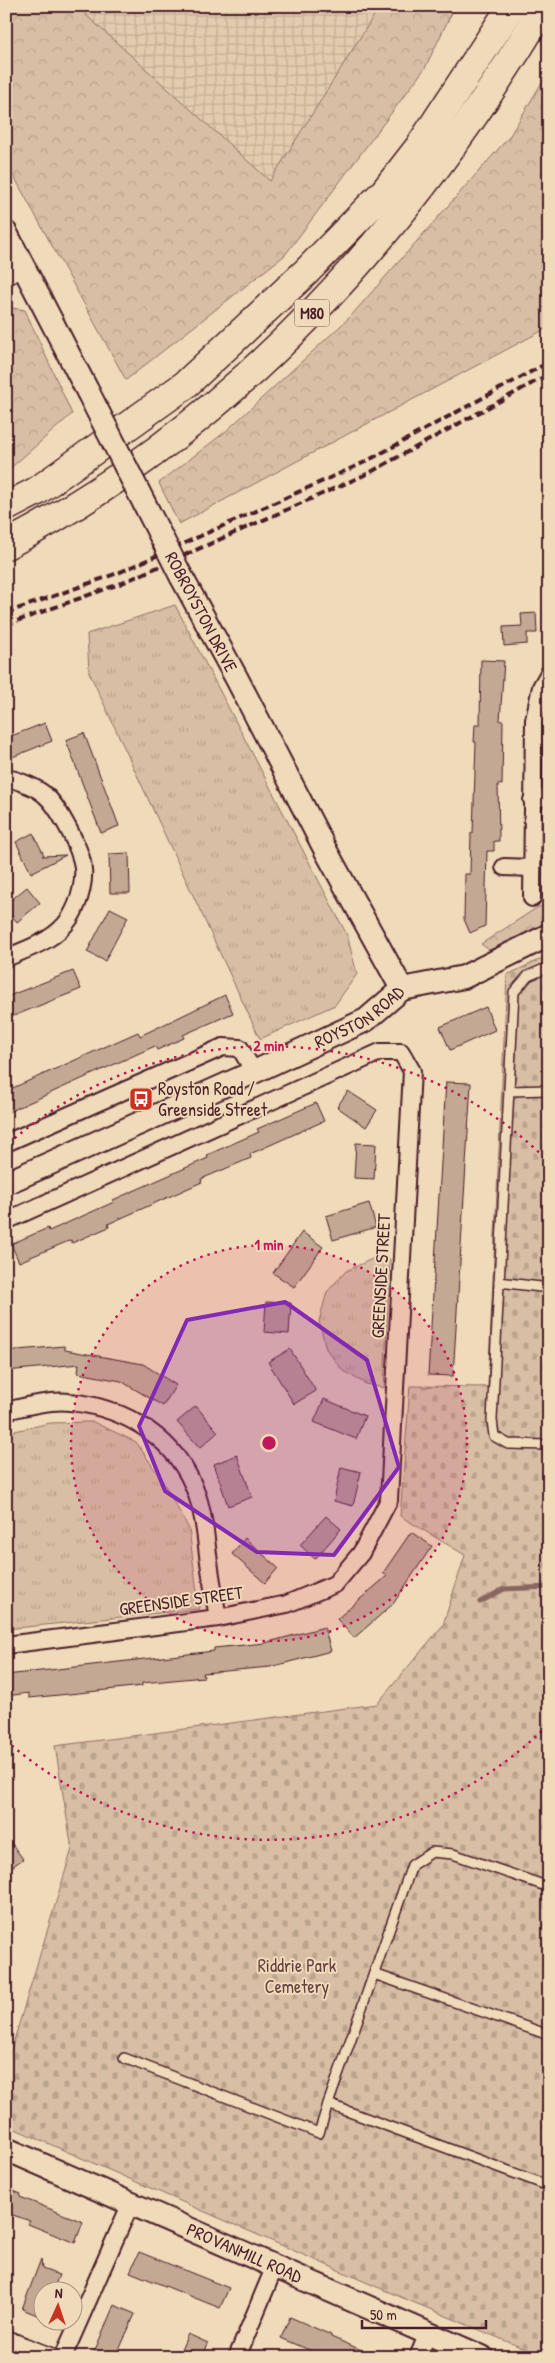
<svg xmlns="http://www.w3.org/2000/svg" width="555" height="2363" font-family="'Patrick Hand',sans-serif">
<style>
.industrial{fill:url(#industrial-grid)}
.grass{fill:url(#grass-tufts);stroke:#906e68}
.forest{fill:url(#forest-crowns);stroke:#906e68}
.cemetery{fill:url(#cemetery-stones);stroke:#906e68}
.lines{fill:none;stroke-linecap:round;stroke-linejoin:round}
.stream{stroke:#896660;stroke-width:5}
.building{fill:#c3a994;stroke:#4a1f2b}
.lane-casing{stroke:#4a1f2b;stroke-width:12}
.street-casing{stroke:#4a1f2b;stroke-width:20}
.secondary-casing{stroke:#4a1f2b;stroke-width:26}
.highway-casing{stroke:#4a1f2b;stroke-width:31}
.lane{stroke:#efdab9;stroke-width:9}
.street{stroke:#efdab9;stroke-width:16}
.secondary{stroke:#efdab9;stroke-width:22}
.highway{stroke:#efdab9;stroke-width:28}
.rail{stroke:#4a1f2b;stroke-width:4;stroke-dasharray:8 4;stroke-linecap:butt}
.secondary-bridge-casing{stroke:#4a1f2b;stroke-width:26;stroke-linecap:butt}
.secondary-bridge{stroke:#efdab9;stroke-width:22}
.marked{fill:#7b2cbf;fill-opacity:0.2;stroke:#7b2cbf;stroke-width:4;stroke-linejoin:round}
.ring{fill:none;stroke:#c2185b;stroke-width:2.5;stroke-dasharray:2.5 5}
.labels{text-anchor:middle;stroke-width:4;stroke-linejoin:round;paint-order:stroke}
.shield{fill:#efdab9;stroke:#7c5756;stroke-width:1}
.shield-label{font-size:16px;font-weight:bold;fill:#4a1f2b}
.street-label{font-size:18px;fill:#4a1f2b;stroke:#efdab9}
.poi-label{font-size:18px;fill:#4a1f2b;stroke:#efdab9;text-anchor:start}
.park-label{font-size:18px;fill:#663f43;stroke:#efdab9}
.centre{fill:#c2185b;stroke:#efdab9;stroke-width:2.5}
.ring-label{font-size:15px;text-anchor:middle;font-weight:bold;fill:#c2185b;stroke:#efdab9;stroke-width:4;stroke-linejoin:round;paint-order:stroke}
</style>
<defs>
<pattern id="industrial-grid" width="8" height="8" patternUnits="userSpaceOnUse" patternTransform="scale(1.25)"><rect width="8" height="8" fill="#e2cbae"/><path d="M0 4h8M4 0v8" fill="none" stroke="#c3ae96"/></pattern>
<pattern id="grass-tufts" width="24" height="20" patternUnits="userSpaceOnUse" patternTransform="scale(1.25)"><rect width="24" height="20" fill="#d7bea4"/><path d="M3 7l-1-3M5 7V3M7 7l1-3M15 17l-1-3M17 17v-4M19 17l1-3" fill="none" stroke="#baa38d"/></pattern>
<pattern id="forest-crowns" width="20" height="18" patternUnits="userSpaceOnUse" patternTransform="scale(1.25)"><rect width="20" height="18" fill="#d7bea4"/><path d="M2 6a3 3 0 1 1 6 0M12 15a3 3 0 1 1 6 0" fill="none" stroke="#baa38d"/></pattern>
<pattern id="cemetery-stones" width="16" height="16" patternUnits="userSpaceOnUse" patternTransform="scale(1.25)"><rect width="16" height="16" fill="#d7bea4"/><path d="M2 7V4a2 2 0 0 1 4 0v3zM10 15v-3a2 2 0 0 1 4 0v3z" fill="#baa38d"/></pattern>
</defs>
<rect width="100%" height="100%" fill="#efdab9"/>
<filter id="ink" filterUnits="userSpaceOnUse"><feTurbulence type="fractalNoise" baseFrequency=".02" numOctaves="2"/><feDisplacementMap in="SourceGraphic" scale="10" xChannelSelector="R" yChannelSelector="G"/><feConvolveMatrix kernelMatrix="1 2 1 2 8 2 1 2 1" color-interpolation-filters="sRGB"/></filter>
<g filter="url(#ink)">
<!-- industrial -->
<path class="industrial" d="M 76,6 L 380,6 L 270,181 Z"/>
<!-- grass -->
<g class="grass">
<path d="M 175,605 L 347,935 L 357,974 L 335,1005 L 260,1039 L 89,672 L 87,634 Z"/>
<path d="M 372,1259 L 390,1259 L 384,1388 L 366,1384 L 343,1371 L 326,1349 L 319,1321 L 327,1292 L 346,1271 Z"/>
<path d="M 93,1422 L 136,1442 L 162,1480 L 189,1529 L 199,1609 L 6,1629 L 6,1433 L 50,1423 Z"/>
</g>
<!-- forest -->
<g class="forest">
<path d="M 6,6 L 76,6 L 270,181 L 380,6 L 455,6 L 425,68 L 285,255 L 126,380 L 6,162 Z"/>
<path d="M 549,71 L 549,327 L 179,524 L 159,483 L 225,432 L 349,318 L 509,137 Z"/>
<path d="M 6,307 L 25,310 L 72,414 L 6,472 Z"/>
<path d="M 549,906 L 549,922 L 489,950 L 481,944 L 538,907 Z"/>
</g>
<!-- cemetery -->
<path class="cemetery" d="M 549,955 L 549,2357 L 544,2357 L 377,2287 L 6,2125 L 6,2067 L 72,1849 L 55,1746 L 377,1704 L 443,1625 L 465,1555 L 400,1516 L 410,1386 L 488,1387 L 507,975 Z"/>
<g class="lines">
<!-- stream -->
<path class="stream" d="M 480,1602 L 504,1589 L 549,1587"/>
</g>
<!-- building -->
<g class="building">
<path d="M 536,613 L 537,633 L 527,633 L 527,644 L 504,646 L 503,627 L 522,626 L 521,614 Z"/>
<path d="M 481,660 L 504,661 L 500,721 L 503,721 L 502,785 L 498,784 L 499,841 L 494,841 L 494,851 L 487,851 L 485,926 L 470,933 L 464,919 L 465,874 L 470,874 L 471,833 L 473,833 L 476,742 L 474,742 L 475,725 L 480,725 Z"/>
<path d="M 45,723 L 52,741 L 10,758 L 6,747 L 6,738 Z"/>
<path d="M 84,733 L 119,826 L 101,833 L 66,740 Z"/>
<path d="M 33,833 L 44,855 L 42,856 L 66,855 L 31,873 L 16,842 Z"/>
<path d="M 129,853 L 130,893 L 110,893 L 109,854 Z"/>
<path d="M 27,887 L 40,903 L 17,922 L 6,909 L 6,904 Z"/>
<path d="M 110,908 L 128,917 L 105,961 L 87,952 Z"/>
<path d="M 73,971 L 81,989 L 6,1019 L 6,997 Z"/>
<path d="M 225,995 L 233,1013 L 183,1035 L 184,1038 L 157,1050 L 155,1046 L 6,1113 L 6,1091 L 138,1032 L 140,1036 Z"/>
<path d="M 486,1007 L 495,1030 L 450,1050 L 440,1027 Z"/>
<path d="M 446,1082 L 471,1083 L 453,1376 L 428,1375 Z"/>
<path d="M 348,1091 L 377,1110 L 366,1127 L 337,1107 Z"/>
<path d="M 316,1103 L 324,1121 L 250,1154 L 251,1158 L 201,1179 L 202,1182 L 108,1224 L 109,1227 L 72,1243 L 71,1240 L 19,1262 L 11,1244 L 48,1228 L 49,1231 L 114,1202 L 113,1200 L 208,1158 L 207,1155 L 259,1132 L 257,1129 Z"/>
<path d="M 356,1143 L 376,1144 L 374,1179 L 354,1178 Z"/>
<path d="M 369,1203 L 376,1227 L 333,1240 L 326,1216 Z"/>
<path d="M 302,1232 L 323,1247 L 294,1287 L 273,1273 Z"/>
<path d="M 266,1302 L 291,1303 L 289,1334 L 264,1332 Z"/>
<path d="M 64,1346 L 65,1350 L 143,1364 L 176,1385 L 163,1406 L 121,1381 L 78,1373 L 79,1364 L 6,1371 L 6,1351 Z"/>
<path d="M 290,1349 L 316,1391 L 294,1404 L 268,1362 Z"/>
<path d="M 324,1399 L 365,1416 L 356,1439 L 314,1422 Z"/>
<path d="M 196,1406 L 218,1432 L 200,1448 L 177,1422 Z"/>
<path d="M 237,1455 L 252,1497 L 228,1506 L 214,1464 Z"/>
<path d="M 341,1467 L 361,1472 L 353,1506 L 334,1501 Z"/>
<path d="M 326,1516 L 341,1529 L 315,1559 L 300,1545 Z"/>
<path d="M 411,1532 L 432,1546 L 393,1604 L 354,1638 L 337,1619 L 387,1576 L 383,1573 Z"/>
<path d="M 245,1538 L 278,1568 L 265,1583 L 232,1554 Z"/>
<path d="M 324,1627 L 331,1651 L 270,1667 L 203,1673 L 204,1677 L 142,1683 L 142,1686 L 79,1693 L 29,1698 L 29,1693 L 6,1696 L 6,1675 L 214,1651 L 214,1648 L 265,1643 Z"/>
<path d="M 6,1836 L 23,1859 L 6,1871 Z"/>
<path d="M 6,2188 L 21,2194 L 20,2197 L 83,2222 L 75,2243 L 28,2224 L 30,2221 L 13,2215 L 6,2230 Z"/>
<path d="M 139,2252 L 229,2288 L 220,2308 L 130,2272 Z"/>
<path d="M 41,2259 L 42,2269 L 59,2275 L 53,2290 L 42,2290 L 42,2317 L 22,2309 Z"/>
<path d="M 114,2305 L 135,2314 L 116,2357 L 92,2357 Z"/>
<path d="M 290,2317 L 331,2335 L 331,2337 L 378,2357 L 326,2357 L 281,2338 Z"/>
<path d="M 188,2334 L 208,2343 L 203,2357 L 178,2357 Z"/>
</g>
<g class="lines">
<!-- lane casing -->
<g class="lane-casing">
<g id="lane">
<path d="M 549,967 L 528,976 L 514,992 L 492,1420 L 494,1436 L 508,1444 L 549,1445"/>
<path d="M 509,1091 L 549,1090"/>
<path d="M 499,1282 L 549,1288"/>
<path d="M 549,1887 L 453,1854 L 432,1852 L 412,1865 L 328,2104 L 549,2186"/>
<path d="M 374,1974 L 549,2035"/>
<path d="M 124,2058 L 319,2133 L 328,2104"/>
</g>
</g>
<!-- street casing -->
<g class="street-casing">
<g id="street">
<path d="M 6,277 L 23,267"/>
<path d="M 6,778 C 18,780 36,787 45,795 C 58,806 76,841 81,858 C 87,876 80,902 70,918 C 56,940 29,948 6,958"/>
<path d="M 532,800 L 549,796"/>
<path d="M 504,867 L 532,868"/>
<path d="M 532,898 L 534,720 L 541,687 L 549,673"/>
<path d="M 6,1143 L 223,1047 L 240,1048 L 254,1072"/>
<path d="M 6,1221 L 380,1052 L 401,1052 L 412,1071 L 389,1500 L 361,1553 L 335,1584 L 287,1604 L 218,1618 L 6,1645"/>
<path d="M 6,1411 C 27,1406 48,1400 70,1402 C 127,1408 178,1439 197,1495 C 203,1511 205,1530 207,1547 C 210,1571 214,1595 218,1618"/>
<path d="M 6,2339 L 53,2357"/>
<path d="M 63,2357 L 131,2203"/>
<path d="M 237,2357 L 275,2266"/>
<path d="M 418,2357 L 428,2333"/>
</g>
</g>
<!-- secondary casing -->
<g class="secondary-casing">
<g id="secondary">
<path d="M 6,233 L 88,392"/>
<path d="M 181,576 L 237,679 L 326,851 L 402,989"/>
<path id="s1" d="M 6,1183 L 254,1072 L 366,1020 L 402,989 L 464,977 L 549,935"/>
<path id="s2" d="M 6,2149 L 482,2357"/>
</g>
</g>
<!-- highway casing -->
<g class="highway-casing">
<g id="highway">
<path d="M 6,507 L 37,491 L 185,385 L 306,272 L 385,191 L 420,146 L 512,6"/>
<path d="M 6,545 C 236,425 413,226 544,6"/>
</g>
</g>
<!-- lane -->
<use href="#lane" class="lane"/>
<!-- street -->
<use href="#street" class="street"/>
<!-- secondary -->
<use href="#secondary" class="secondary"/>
<!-- highway -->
<use href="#highway" class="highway"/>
<!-- rail -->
<g class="rail">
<path d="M 6,613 L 118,573 L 363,463 L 549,362"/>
<path d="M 6,625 L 122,583 L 369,473 L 549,374"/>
</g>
<!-- secondary-bridge casing -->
<g class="secondary-bridge-casing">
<path id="secondary-bridge" d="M 88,392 L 181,576"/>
</g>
<!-- secondary-bridge -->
<use href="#secondary-bridge" class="secondary-bridge"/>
</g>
</g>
<!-- marked area -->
<path class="marked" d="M 285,1302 L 367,1360 L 399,1467 L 334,1555 L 257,1552 L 165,1491 L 139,1426 L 187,1320 Z"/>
<!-- distance rings -->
<circle cx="269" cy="1443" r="198" fill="#c2185b" fill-opacity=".12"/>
<g class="ring">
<circle cx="269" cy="1443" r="198"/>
<path d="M547 1726A397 397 0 0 1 9 1743M9 1143A397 397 0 0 1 547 1160"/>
</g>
<!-- icons -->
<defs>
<g id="bus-square" transform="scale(1.25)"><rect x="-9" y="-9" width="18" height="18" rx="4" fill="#c8321e" stroke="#efdab9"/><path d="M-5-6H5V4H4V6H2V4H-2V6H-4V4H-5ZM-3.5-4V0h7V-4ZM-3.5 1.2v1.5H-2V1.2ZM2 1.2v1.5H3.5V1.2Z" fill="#fff"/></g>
</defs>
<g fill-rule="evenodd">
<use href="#bus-square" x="141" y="1099"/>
</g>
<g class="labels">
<!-- shield labels -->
<rect class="shield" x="294.5" y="299.5" width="35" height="27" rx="4"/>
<g class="shield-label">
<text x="312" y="319">M80</text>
</g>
<!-- street labels -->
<g class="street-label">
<text transform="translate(201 612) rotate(62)" y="6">ROBROYSTON DRIVE</text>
<text dy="6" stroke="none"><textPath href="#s1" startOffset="391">ROYSTON ROAD</textPath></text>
<text transform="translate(381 1276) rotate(-87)" y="6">GREENSIDE STREET</text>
<text transform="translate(181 1601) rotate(-8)" y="6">GREENSIDE STREET</text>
<text dy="6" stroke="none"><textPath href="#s2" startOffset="260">PROVANMILL ROAD</textPath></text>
</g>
<!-- poi labels -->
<g class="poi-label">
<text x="158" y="1095">Royston Road /<tspan x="158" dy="21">Greenside Street</tspan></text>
</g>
<!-- park labels -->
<g class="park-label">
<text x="297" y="1972">Riddrie Park<tspan x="297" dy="21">Cemetery</tspan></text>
</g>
</g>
<circle cx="269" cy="1443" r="8" class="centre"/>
<g class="ring-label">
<text x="269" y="1051">2 min</text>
<text x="269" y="1250">1 min</text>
</g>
<!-- margin -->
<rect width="555" height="2363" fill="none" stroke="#efdab9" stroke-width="25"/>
<rect x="12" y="12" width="530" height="2338" fill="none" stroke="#4a1f2b" stroke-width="2" filter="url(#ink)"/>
<!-- north arrow -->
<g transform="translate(58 2306) rotate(3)"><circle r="24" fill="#efdab9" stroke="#ad8f80"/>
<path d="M0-4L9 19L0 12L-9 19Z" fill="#c8321e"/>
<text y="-8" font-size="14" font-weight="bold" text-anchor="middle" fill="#4a1f2b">N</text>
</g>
<!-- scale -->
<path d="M362 2320v8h124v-8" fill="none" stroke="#4a1f2b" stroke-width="2.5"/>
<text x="370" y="2320" font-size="15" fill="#4a1f2b" stroke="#efdab9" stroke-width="4" paint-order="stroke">50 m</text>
</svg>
